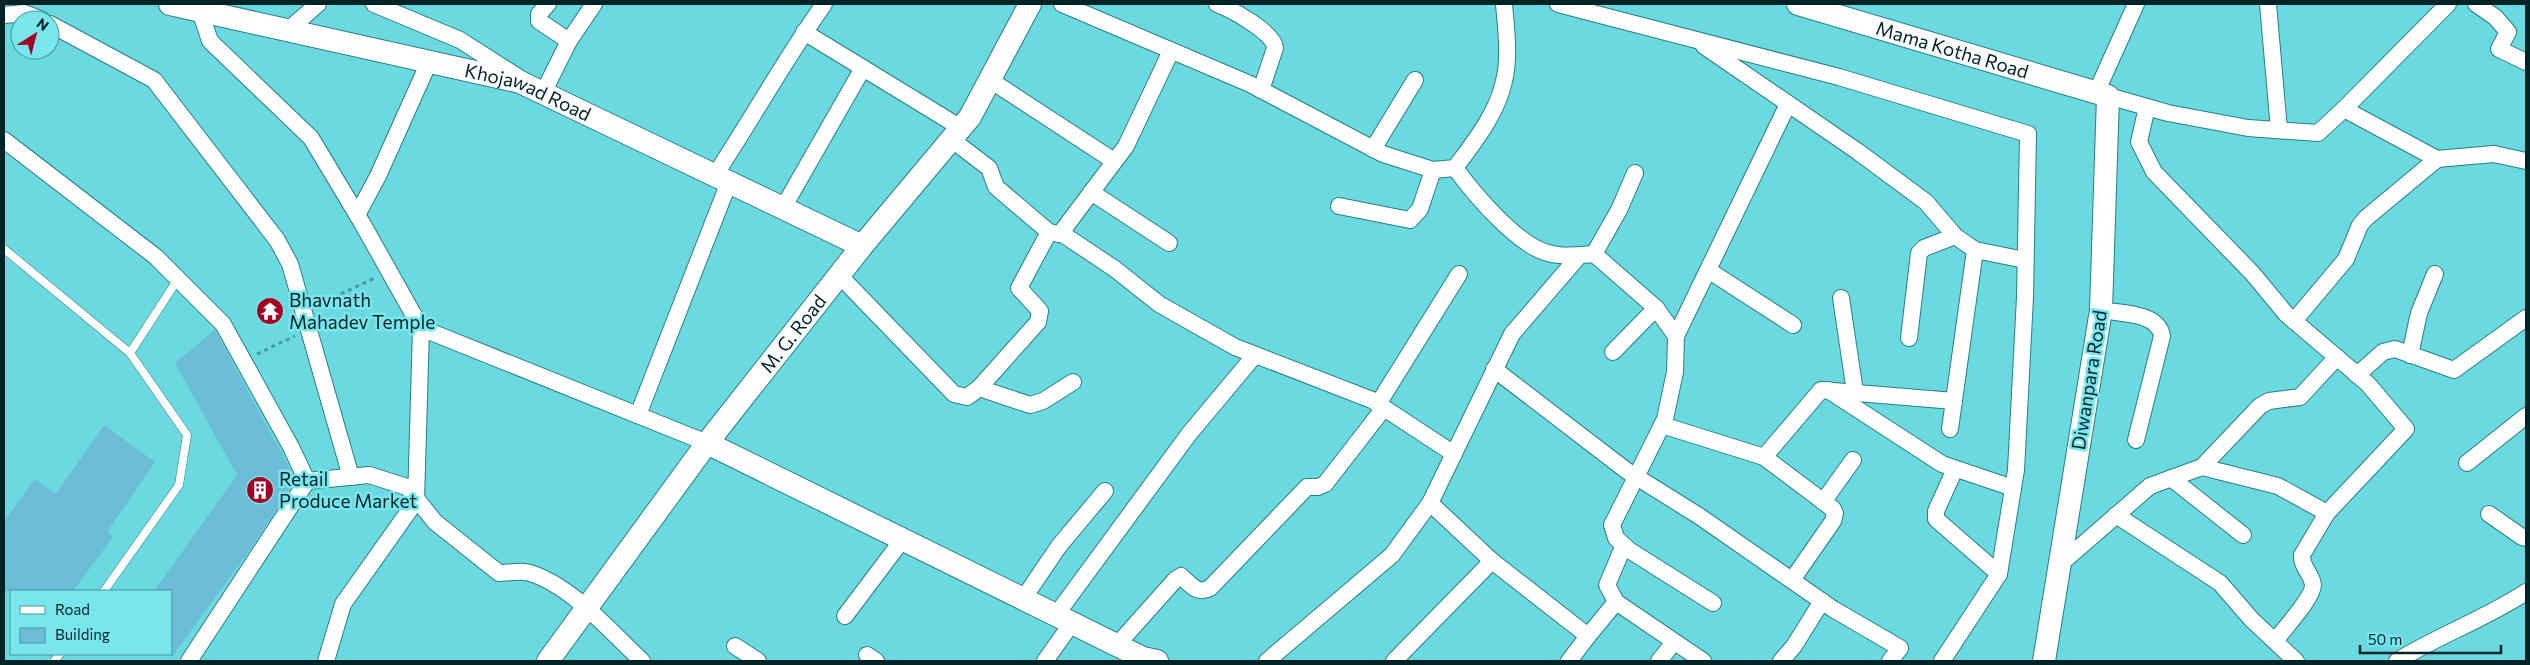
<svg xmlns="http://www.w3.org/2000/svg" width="2530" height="665" font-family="Commissioner,sans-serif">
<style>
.building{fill:#6cbdd7}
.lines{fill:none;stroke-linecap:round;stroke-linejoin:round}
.lane-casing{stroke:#277f84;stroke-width:9}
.street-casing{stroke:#277f84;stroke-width:18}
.secondary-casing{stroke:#277f84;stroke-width:24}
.path{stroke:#479ca1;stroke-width:3;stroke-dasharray:4 4;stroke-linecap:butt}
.lane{stroke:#fff;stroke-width:8}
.street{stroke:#fff;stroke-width:16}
.secondary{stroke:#fff;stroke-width:22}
.labels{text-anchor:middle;stroke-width:5;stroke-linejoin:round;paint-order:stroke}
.street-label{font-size:19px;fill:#002325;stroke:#79e6ee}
.poi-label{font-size:19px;fill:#002325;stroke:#79e6ee;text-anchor:start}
</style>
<rect width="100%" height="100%" fill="#6bd9e0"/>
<!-- building -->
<g class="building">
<path d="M 215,330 L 296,480 L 249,551 L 171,658 L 171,591 L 154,591 L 237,475 L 175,363 Z"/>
<path d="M 104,425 L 155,462 L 107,532 L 113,537 L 73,591 L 4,591 L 4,521 L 35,479 L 56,494 Z"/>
</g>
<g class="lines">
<!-- lane casing -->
<g class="lane-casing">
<g id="lane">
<path d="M 4,249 L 130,353 L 187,435 L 179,485 L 104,591"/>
<path d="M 130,353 L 178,279"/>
<path d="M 54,661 L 60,654"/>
</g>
</g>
<!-- street casing -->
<g class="street-casing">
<g id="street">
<path d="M 374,4 L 460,40 L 543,93 L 569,41 L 594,4"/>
<path d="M 548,4 L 539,14 L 539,21 L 569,41"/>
<path d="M 1062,4 L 1250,84 L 1383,154 L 1433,170 L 1455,168 C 1474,142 1497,114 1504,81 C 1510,57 1506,28 1504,4"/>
<path d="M 1217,4 C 1231,9 1275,33 1275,48 L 1261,90"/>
<path d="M 1558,4 L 1839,77 L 2028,134 L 2025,297 L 2016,470 L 1999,574 L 1942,661"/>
<path d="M 2268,4 L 2279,130"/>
<path d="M 2476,4 L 2495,17 L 2508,32 L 2499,49 L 2526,62"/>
<path d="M 200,11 L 210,41 L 311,138 L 362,223 L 421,328 L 707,443"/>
<path d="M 4,15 L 24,13 L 42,20"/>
<path d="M 50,24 L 154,80 L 277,240 L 290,264 L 351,477"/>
<path d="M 288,30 L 318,4"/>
<path d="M 804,32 L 961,128"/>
<path d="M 1704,46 L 1857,151 L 1926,202 L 1955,236 L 1975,250 L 2025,260"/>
<path d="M 990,80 L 1114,161"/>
<path d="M 2096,93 L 2136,4"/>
<path d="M 2108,96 L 2168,113 L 2248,128 L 2318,133 L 2344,109 L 2437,159 L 2494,154 L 2526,161"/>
<path d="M 2344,109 L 2448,4"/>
<path d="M 951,139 L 989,168 L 996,187 L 1049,232 L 1064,235 L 1115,269 L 1159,304 L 1235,347 L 1372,400 L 1454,454"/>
<path d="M 4,140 L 156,257 L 223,324 L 291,447 L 307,481 L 189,661"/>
<path d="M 1373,149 L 1415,80"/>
<path d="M 1455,168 C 1474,194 1520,249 1552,254 C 1565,257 1580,255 1594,254 L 1656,308 L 1676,336 L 1675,372 L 1665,419 L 1612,525 L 1616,538 L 1629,550 L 1713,603"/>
<path d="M 715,175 C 752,119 785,59 824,4"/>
<path d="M 1091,192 L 1169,243"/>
<path d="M 1339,206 L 1410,220 L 1420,209 L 1433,170"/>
<path d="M 783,208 L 863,68"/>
<path d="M 357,215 L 378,176 L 429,62"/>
<path d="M 1060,234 L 1126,146 L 1171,51"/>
<path d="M 1594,254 L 1619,210 L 1635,173"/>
<path d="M 1708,270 L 1793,325"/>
<path d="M 839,275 L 954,394 L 967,397 L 979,388 L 1038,322 L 1040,311 L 1019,288 L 1049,232"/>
<path d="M 1841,298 L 1855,392"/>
<path d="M 2101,310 C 2121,314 2158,312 2162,336 L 2136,440"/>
<path d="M 2294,321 L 2346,259 L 2360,225 L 2366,218 L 2437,159"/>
<path d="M 1676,336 L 1788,104"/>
<path d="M 1909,338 L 1919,253 L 1924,248 L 1955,236"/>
<path d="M 1613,352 L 1656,308"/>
<path d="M 2410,355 L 2419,313 L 2435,274"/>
<path d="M 1494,369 L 1627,471 L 1699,516 L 1833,609 L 1900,648 L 1890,661"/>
<path d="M 2357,375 L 2383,352 L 2395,349 L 2454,370 L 2526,318"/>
<path d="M 979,388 L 1030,405 L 1043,401 L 1073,382"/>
<path d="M 1828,390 L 1942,464 L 2013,488"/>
<path d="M 1378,404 L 1459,274"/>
<path d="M 638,415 L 729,182"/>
<path d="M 1662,425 L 1764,457 L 1833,509 L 1835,513 L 1833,521 L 1792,580"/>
<path d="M 1950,429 L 1975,250"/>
<path d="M 1764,457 L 1821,390 L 1954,401"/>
<path d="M 2467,463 L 2526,416"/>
<path d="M 2202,467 L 2260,406 L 2269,401 L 2300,397 L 2337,357"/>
<path d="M 1955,469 L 1936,511 L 1936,519 L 1999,574"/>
<path d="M 2171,478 L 2243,535"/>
<path d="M 307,481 L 369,475 L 407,487 L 435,522 L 499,573 C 508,573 521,570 530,573 C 572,586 611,632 642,661"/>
<path d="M 1823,502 L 1853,460"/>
<path d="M 2489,514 L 2522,537 L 2526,538"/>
<path d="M 2116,515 L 2220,583 L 2252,620 L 2296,661"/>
<path d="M 1492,561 L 1588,636 L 1569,661"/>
<path d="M 2058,566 L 2150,486 L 2202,467 L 2278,486 L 2327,513 L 2406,429 L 2368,384 L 2286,314 L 2253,274 L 2154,172 L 2139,142 L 2147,107"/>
<path d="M 1023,599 L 1059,546 L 1105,491"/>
<path d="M 1616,602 L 1607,585 L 1624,545"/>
<path d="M 1056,615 L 1189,434 L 1255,355"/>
<path d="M 845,616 L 903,539"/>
<path d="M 1588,636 L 1616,602 L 1703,661"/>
<path d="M 2275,641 C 2283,630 2313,598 2313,585 C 2312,574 2301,567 2302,555 L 2327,513"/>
<path d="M 1117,645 L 1175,580 L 1181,576 C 1190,584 1197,595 1210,588 L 1307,487 L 1318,487 L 1325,484 L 1384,408"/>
<path d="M 735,646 L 758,661"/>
<path d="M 867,655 L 876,661"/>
<path d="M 326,661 L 343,604 L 416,501 L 421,328"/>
<path d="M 1045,661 L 1072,623"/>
<path d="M 1267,661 L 1392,555 L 1430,503 L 1512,334 L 1579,256"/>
<path d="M 1394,661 L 1492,561 L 1430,503"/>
<path d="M 1659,661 L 1674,642"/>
<path d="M 1781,661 L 1794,646 L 1822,601"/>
<path d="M 2397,661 C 2439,635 2485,619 2526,592"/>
</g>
</g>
<!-- secondary casing -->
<g class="secondary-casing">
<g id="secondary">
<path id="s1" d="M 170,4 L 520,82 L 862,246"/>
<path id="s2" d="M 1798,4 L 2108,96 L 2101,310 L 2044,661"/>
<path d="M 707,443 L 1143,658 L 1157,661"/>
<path id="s3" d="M 548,661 L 707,443 L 862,246 L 970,117 L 1030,4"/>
</g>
</g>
<!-- path -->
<g class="path">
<path d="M 319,304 L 375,278"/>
<path d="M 257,354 L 295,336"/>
</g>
<!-- lane -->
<use href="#lane" class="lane"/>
<!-- street -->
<use href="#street" class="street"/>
<!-- secondary -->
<use href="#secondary" class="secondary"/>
</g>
<!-- icons -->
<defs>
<g id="temple-disc" transform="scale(1.4375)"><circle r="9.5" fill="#a20325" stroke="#79e6ee"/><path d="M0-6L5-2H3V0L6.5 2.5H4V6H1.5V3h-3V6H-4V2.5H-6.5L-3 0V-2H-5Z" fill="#fff"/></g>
<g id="building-disc" transform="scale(1.4375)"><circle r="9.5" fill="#a20325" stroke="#79e6ee"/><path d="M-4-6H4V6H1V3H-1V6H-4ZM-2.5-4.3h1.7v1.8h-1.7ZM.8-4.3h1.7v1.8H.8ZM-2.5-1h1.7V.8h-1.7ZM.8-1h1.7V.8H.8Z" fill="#fff"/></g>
</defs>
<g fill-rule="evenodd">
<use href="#temple-disc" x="270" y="311"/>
<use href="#building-disc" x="260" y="490"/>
</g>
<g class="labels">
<!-- street labels -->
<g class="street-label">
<text dy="7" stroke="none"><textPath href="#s2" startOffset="161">Mama Kotha Road</textPath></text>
<text dy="7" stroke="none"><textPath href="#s1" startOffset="369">Khojawad Road</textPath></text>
<text dy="7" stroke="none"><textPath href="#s3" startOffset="409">M. G. Road</textPath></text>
<text transform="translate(2089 380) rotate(-81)" y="7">Diwanpara Road</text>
</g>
<!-- poi labels -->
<g class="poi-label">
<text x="289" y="307">Bhavnath<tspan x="289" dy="22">Mahadev Temple</tspan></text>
<text x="279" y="486">Retail<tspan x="279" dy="22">Produce Market</tspan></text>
</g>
</g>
<!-- border -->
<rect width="2530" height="665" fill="none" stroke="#002325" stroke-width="10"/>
<!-- legend -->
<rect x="10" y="590" width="162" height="65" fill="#79e6ee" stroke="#49989e"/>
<rect x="20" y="606" width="25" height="8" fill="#ffffff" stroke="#49989e"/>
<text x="55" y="615" font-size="15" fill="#002325">Road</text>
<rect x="20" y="628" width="25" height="15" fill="#6cbdd7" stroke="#49989e"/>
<text x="55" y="640" font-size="15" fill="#002325">Building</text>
<!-- north arrow -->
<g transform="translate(35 35) rotate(36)"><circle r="24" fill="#79e6ee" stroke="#49989e"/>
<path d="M0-4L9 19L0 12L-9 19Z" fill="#a20325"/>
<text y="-8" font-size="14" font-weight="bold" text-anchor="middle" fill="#002325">N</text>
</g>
<!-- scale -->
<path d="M2360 645v8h141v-8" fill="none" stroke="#002325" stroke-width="2.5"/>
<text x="2368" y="645" font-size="15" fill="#002325" stroke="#79e6ee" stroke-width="4" paint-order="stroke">50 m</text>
</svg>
